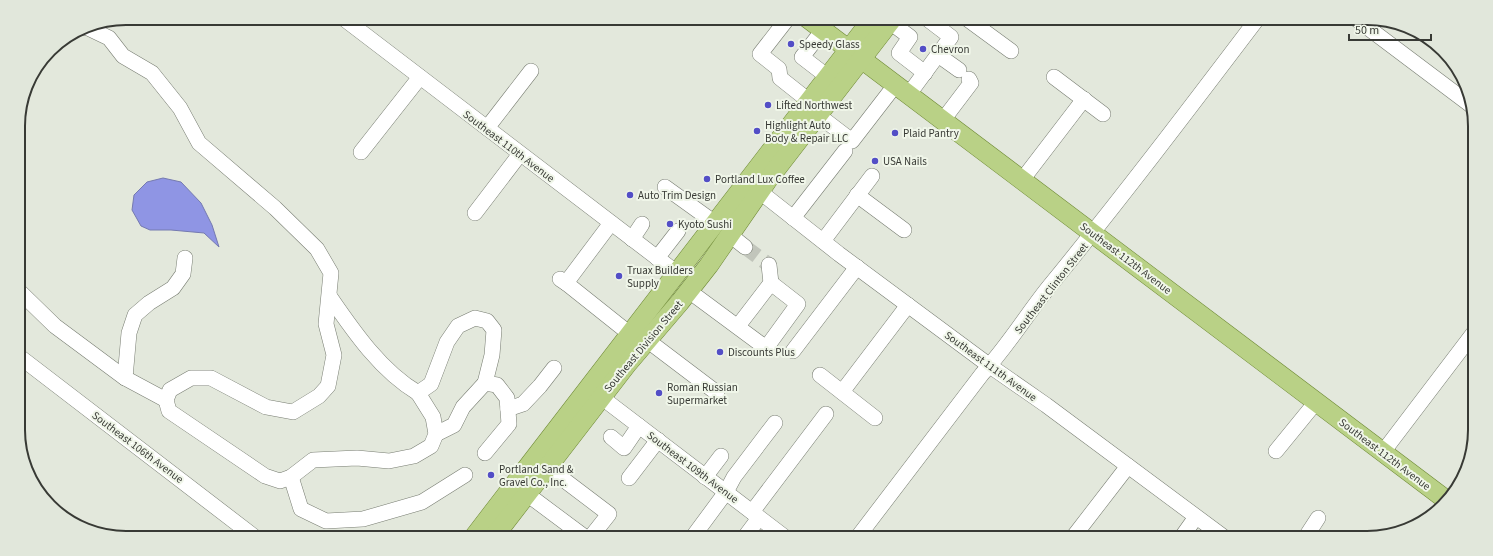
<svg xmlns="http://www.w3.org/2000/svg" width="1493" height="556" font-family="'Source Sans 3',sans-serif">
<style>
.water{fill:#8f95e4;stroke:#757ab0}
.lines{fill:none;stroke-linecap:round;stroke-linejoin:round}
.minor-tunnel{stroke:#c1c5bb;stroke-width:15;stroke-dasharray:15 8;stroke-linecap:butt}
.minor-casing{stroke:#787d72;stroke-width:16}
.major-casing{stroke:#6e8935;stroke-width:20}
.minor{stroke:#fff;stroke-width:15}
.major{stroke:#b9d186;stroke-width:19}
.poi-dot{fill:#534ec6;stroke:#f0f6e9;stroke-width:1.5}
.labels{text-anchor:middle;stroke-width:4;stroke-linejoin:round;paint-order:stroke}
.poi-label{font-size:11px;fill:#383a35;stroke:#f0f6e9;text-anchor:start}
.street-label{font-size:11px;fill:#383a35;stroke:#f0f6e9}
.rim{fill:none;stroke:#383a35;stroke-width:2}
</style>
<rect width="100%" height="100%" fill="#e3e8dc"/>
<!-- water -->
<path class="water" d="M 163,178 L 181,182 L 201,203 L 212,225 L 219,247 L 204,233 L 171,230 L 150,230 L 141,226 L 132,210 L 134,195 L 147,182 Z"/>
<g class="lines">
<!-- minor-tunnel -->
<path class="minor-tunnel" d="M 745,247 L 769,265"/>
<!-- minor casing -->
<g class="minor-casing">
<g id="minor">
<path d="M 343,18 L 677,273"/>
<path d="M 788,18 L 760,54 L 779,69 L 780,78 L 809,101"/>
<path d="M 966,18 L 1011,51"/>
<path d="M 1355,18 L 1472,106"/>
<path d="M 890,22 L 910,37 L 899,53 L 925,73"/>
<path d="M 82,28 L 86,27 L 109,38 L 123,56 L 152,73 L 180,108 L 199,143 L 275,208 L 317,249 L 331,273 L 326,324 L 334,355 L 328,386 L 319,396 L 293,412 L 266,407 L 211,378 L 191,378 L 170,390 L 166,400 L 169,411 L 265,476 L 280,481 L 291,477 L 313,460 L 357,458 L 389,461 L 414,456 L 431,446 L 436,434 L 433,417 L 418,393"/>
<path d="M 823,30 L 802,57 L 828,77"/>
<path d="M 938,55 L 959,70"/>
<path d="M 1054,77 L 1103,114"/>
<path d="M 909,94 L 951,37 L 926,18"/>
<path d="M 818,115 L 852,141 L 896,84"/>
<path d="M 943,120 L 971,83 L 969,79"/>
<path d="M 487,128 L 531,71"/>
<path d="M 361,152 L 420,77"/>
<path d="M 1022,180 L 1084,99"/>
<path d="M 665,187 L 715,223"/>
<path d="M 759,191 L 839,254 L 990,366 L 1046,405 L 1225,538"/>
<path d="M 857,195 L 904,230"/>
<path d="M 475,213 L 520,154"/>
<path d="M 793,218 L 845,151"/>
<path d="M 730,235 L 745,247"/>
<path d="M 632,239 L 642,224"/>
<path d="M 823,241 L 872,176"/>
<path d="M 657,258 L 678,231"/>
<path d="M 769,265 L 771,283"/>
<path d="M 560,279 L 566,283 L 611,223"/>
<path d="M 566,283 L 630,334"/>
<path d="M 19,291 L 55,326 L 125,378 L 166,400"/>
<path d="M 689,291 L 766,348 L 798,304 L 771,283 L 738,326"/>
<path d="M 330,297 C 354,332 381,371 418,393 L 431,384 L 447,342 L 458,326 L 475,318 L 487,321 L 494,330 L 492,355 L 485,383"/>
<path d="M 647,340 L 717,393"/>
<path d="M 793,351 L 857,267"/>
<path d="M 20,357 L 256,538"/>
<path d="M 820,375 L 875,418"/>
<path d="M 125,378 L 129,333 L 135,315 L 149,303 L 173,288 L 183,274 L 185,258"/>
<path d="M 842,392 L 908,305"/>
<path d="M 601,397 L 786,538"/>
<path d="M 508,409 L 523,404 L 540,386 L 554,368"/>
<path d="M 436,434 L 454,425 L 463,407 L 485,383 L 497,385 L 507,398 L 509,424 L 485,453"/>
<path d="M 611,437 L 624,448 L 639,426"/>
<path d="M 1276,451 L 1316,402"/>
<path d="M 1383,452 L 1475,331"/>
<path d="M 547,467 L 609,514 L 590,538"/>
<path d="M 291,477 L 301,509 L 326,521 L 363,519 L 422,502 L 465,475"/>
<path d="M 705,477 L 721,456"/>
<path d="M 629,478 L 658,440"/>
<path d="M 527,494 L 586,538"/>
<path d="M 752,512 L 826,414"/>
<path d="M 1074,536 L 1128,466"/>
<path d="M 692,538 L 726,492 L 734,477 L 775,423"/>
<path d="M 744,538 L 759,518"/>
<path d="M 857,538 L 982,374 C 1007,347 1025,317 1048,288 C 1120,200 1189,109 1258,18"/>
<path d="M 1181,538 L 1196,517"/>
<path d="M 1305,538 L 1318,518"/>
</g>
</g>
<!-- major casing -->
<g class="major-casing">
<g id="major">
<path d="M 807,18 L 1445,499"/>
<path d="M 473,538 L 873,18"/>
<path d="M 493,538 L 628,363 L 680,302 L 709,265 L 767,181 L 893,18"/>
</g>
</g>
<!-- minor -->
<use href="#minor" class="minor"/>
<!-- major -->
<use href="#major" class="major"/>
</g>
<!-- markers -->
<g class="poi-dot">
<circle cx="791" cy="44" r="4"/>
<circle cx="923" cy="49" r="4"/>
<circle cx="768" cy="105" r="4"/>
<circle cx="757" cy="131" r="4"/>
<circle cx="895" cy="133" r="4"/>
<circle cx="875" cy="161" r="4"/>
<circle cx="707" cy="179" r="4"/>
<circle cx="630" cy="195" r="4"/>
<circle cx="670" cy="224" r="4"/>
<circle cx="619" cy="276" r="4"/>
<circle cx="720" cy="352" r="4"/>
<circle cx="659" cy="393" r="4"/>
<circle cx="491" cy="475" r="4"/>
</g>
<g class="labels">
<!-- poi labels -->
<g class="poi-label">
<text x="799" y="48">Speedy Glass</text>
<text x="931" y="53">Chevron</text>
<text x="776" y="109">Lifted Northwest</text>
<text x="765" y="129">Highlight Auto<tspan x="765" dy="13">Body &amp; Repair LLC</tspan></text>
<text x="903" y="137">Plaid Pantry</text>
<text x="883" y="165">USA Nails</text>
<text x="715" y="183">Portland Lux Coffee</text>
<text x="638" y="199">Auto Trim Design</text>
<text x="678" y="228">Kyoto Sushi</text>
<text x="627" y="274">Truax Builders<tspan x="627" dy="13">Supply</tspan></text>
<text x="728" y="356">Discounts Plus</text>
<text x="667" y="391">Roman Russian<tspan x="667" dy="13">Supermarket</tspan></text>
<text x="499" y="473">Portland Sand &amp;<tspan x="499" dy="13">Gravel Co., Inc.</tspan></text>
</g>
<!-- street labels -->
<g class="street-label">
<text transform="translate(509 146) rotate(37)" y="4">Southeast 110th Avenue</text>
<text transform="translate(1126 258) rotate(37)" y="4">Southeast 112th Avenue</text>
<text transform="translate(1051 288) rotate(-52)" y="4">Southeast Clinton Street</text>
<text transform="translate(643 346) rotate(-50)" y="4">Southeast Division Street</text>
<text transform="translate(991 366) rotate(36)" y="4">Southeast 111th Avenue</text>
<text transform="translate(138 447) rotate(37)" y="4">Southeast 106th Avenue</text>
<text transform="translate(1385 454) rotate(37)" y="4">Southeast 112th Avenue</text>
<text transform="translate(693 467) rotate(37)" y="4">Southeast 109th Avenue</text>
</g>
</g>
<!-- crop -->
<path d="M0 0H1493V556H0ZM126 25H1367A101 101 0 0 1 1468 126V430A101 101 0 0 1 1367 531H126A101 101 0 0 1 25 430V126A101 101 0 0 1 126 25Z" fill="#e1e7db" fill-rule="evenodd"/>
<path class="rim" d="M126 25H1367A101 101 0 0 1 1468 126V430A101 101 0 0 1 1367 531H126A101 101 0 0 1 25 430V126A101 101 0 0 1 126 25Z"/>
<!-- scale -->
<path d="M1349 34v6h82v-6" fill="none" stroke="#383a35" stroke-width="2"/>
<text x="1355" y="34" font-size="12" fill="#383a35" stroke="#f0f6e9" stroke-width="3" paint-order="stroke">50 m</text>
</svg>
